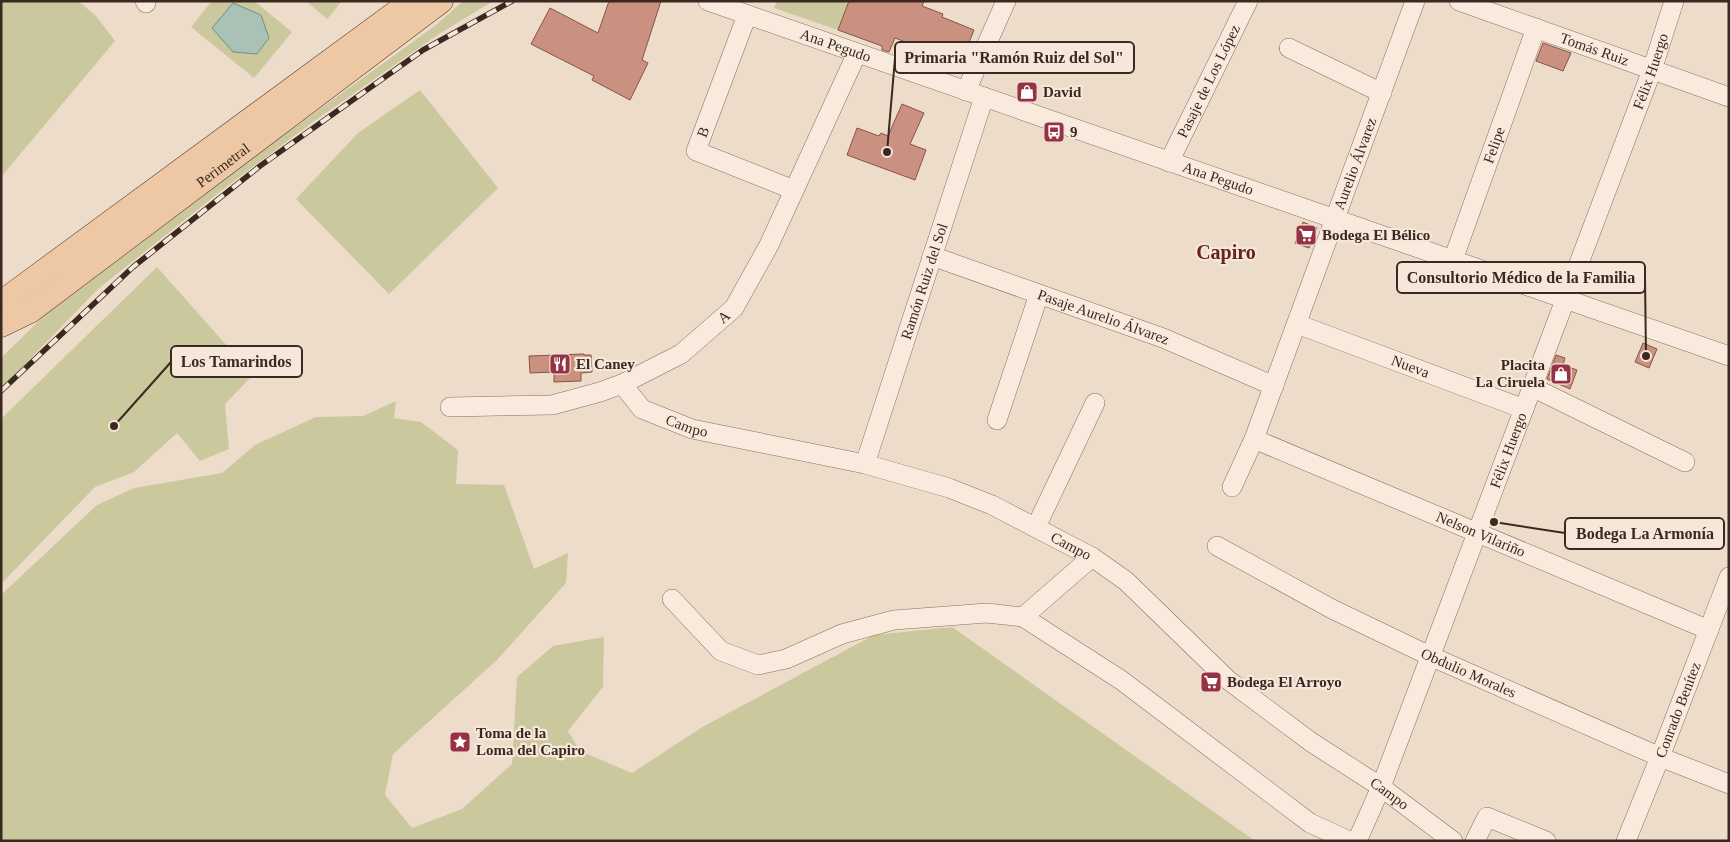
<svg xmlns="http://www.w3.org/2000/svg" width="1730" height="842" font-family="Georgia,serif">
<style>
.green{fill:#cbc89e}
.water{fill:#aac2b6;stroke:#719082}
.building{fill:#ca9181;stroke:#885345}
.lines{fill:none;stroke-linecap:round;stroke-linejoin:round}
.minor-casing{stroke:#896d5f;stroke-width:20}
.major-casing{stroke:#583c32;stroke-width:25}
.minor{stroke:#f8ebdd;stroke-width:19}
.major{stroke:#eec8a4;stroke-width:24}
.rail-casing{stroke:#3b2921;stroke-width:5.5}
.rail{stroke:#f5e7d9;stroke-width:4;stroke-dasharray:11;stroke-linecap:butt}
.labels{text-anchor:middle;stroke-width:4.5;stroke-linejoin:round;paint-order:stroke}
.street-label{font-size:15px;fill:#3b2921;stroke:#f5e7d9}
.poi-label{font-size:15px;font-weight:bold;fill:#3b2921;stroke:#f5e7d9;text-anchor:start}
.district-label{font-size:20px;font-weight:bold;fill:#662322;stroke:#f5e7d9}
.leader{fill:none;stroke:#3b2921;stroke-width:2}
.callout-dot{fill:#3b2921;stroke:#f5e7d9;stroke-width:2}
.callout{fill:#f5e7d9;stroke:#3b2921;stroke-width:2}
.callout-label{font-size:16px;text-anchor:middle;font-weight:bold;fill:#3b2921}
</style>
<rect width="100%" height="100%" fill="#eddcca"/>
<!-- green -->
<g class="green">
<path d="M 1,1 L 78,1 L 96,16 L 115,41 L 1,177 Z"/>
<path d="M 212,1 L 254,1 L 292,32 L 254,78 L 191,27 Z"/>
<path d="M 306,1 L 342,1 L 327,19 Z"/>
<path d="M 463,1 L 493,1 L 436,36 L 313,122 L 226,187 L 98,289 L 1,389 L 1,358 L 70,290 L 436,25 Z"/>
<path d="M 777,1 L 849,1 L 838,30 L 774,8 Z"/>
<path d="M 420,90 L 498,188 L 389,294 L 296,199 L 358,133 Z"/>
<path d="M 157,267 L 253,375 L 225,404 L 229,449 L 200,461 L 177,433 L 134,472 L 95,487 L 1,584 L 1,419 Z"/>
<path d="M 396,401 L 394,418 L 421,422 L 458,450 L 456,484 L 504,485 L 534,569 L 568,553 L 566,583 L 497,660 L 393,754 L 385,795 L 412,828 L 462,809 L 512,764 L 517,677 L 553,646 L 604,637 L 603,687 L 568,731 L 580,751 L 632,773 L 704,726 L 874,635 L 952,627 L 1255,841 L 1,841 L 1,595 L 97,505 L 134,488 L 222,473 L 255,445 L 316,417 L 363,416 Z"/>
</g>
<!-- water -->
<path class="water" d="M 233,3 L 261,15 L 269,38 L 257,54 L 233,52 L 212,28 Z"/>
<!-- building -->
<g class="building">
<path d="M 609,1 L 661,1 L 642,60 L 648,63 L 630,100 L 592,80 L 594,76 L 531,44 L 550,8 L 598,33 Z"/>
<path d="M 849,1 L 924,1 L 922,6 L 943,14 L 942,17 L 974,30 L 959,68 L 927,55 L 924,61 L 912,56 L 916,46 L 895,38 L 889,52 L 882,50 L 882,46 L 838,30 Z"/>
<path d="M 1543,43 L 1571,53 L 1563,71 L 1536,61 Z"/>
<path d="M 902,104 L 924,113 L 910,144 L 926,150 L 915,180 L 847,155 L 857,128 L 879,136 L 881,133 L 888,136 Z"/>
<path d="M 1303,222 L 1317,228 L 1309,248 L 1295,243 Z"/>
<path d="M 1643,343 L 1657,349 L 1649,368 L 1635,362 Z"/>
<path d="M 584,354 L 584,355 L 591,355 L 592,372 L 581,373 L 581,381 L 554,382 L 554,372 L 530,373 L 529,356 Z"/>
<path d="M 1556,355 L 1565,358 L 1563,365 L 1577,370 L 1570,389 L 1547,379 Z"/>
</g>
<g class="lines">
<!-- minor casing -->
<g class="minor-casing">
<g id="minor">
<path d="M 145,1 L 146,3"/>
<path id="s1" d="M 708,1 L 1729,356"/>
<path id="s2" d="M 1459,1 L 1729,97"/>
<path d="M 747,15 L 696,151 L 794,190"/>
<path d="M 1289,48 L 1382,93"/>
<path d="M 966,91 L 1006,1"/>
<path id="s3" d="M 1169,162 L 1248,1"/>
<path id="s4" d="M 932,256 L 1163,338 L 1274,386"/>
<path id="s5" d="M 1453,260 L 1536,28"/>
<path id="s6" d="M 1297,324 L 1524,409"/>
<path id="s7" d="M 622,384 L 642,409 L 692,429 L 865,464 L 949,488 L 992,505 L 1092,557 L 1126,581 L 1228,680 L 1311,742 L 1381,787 L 1453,841"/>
<path d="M 1532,387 L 1685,462"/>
<path id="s8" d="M 450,407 L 552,405 L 600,392 L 622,384 L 681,354 L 734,308 L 769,245 L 857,53"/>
<path d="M 997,420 L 1039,294"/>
<path id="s9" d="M 1254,439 L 1709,630"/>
<path id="s10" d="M 865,464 L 984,97"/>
<path id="s11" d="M 1232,487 L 1254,439 L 1415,1"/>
<path d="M 1036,527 L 1095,403"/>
<path id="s12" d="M 1217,546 L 1332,609 L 1430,656 L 1660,757 L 1729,784"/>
<path d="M 672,599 L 721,651 L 758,665 L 786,659 L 842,634 L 894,620 L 987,613 L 1023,617 L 1121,680 L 1310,823 L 1349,841"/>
<path d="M 1023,617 L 1092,557"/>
<path id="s13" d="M 1357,841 L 1381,787 L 1652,70 L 1674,1"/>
<path d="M 1475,841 L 1487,817 L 1546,841"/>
<path id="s14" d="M 1626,841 L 1660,757 L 1729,577"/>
</g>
</g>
<!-- major casing -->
<g class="major-casing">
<g id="major">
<path d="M 1,301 L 5,300 L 412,1"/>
<path id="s15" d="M 1,325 L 30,311 L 441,1"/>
</g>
</g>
<!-- minor -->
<use href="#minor" class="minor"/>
<!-- major -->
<use href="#major" class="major"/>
<!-- rail casing -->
<g class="rail-casing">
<path id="rail" d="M 1,391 L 133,267 L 260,166 L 423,50 L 512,1"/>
</g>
<!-- rail -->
<use href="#rail" class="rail"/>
</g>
<!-- icons -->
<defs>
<g id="shop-square" transform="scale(1.125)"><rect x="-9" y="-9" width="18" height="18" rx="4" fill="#963146" stroke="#f5e7d9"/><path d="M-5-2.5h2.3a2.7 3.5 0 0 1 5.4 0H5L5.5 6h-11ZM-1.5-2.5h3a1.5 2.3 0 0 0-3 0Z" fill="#fff"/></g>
<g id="bus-square" transform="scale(1.125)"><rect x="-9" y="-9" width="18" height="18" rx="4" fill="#963146" stroke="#f5e7d9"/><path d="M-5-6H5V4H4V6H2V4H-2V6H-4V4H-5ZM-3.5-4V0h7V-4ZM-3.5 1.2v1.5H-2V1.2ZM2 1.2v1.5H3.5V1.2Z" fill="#fff"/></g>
<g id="supermarket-square" transform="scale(1.125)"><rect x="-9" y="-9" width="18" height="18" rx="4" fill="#963146" stroke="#f5e7d9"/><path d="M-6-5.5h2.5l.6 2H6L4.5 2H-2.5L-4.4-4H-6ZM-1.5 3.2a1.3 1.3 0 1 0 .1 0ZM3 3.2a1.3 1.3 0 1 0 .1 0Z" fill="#fff"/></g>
<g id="restaurant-square" transform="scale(1.125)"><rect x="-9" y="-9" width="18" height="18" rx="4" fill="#963146" stroke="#f5e7d9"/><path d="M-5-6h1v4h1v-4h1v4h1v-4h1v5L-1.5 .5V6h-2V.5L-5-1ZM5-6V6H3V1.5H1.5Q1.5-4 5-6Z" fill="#fff"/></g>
<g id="sight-square" transform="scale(1.125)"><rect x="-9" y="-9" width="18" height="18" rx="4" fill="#963146" stroke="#f5e7d9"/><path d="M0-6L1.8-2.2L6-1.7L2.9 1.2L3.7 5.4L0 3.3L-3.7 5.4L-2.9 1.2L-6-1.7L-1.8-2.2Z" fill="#fff"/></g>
</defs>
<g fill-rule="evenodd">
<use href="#shop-square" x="1027" y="92"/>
<use href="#bus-square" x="1054" y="132"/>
<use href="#supermarket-square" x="1306" y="235"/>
<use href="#restaurant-square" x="560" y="364"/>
<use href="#shop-square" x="1561" y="374"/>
<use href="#supermarket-square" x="1211" y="682"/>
<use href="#sight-square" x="460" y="742"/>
</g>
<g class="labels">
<!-- street labels -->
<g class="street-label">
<text dy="5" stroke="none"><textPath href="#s1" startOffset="135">Ana Pegudo</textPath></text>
<text dy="5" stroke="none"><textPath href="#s2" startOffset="144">Tomás Ruiz</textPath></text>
<text dy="5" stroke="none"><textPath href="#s13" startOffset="824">Félix Huergo</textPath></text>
<text dy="5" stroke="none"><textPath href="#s3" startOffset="90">Pasaje de Los López</textPath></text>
<text transform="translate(703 132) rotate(-69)" y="5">B</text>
<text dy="5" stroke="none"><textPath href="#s5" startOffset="122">Felipe</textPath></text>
<text dy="5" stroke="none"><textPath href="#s11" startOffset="346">Aurelio Álvarez</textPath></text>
<text dy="5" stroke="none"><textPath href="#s15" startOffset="274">Perimetral</textPath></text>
<text dy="5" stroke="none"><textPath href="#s1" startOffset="540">Ana Pegudo</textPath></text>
<text dy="5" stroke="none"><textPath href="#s10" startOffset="192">Ramón Ruiz del Sol</textPath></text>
<text dy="5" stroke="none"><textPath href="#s8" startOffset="298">A</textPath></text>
<text dy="5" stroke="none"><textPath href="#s4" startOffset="182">Pasaje Aurelio Álvarez</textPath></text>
<text dy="5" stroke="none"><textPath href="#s6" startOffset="121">Nueva</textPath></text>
<text dy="5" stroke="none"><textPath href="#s7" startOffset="80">Campo</textPath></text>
<text dy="5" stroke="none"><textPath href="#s13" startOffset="419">Félix Huergo</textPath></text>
<text dy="5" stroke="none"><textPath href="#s9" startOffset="246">Nelson Vilariño</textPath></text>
<text dy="5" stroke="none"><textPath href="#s7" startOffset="485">Campo</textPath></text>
<text dy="5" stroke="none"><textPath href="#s12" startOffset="282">Obdulio Morales</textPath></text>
<text dy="5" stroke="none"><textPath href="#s14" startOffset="141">Conrado Benítez</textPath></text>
<text dy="5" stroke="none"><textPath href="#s7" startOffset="890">Campo</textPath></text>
</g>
<!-- poi labels -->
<g class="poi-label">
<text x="1043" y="97">David</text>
<text x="1070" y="137">9</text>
<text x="1322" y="240">Bodega El Bélico</text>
<text x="576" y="369">El Caney</text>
<text x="1545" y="370" text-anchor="end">Placita<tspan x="1545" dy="17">La Ciruela</tspan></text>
<text x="1227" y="687">Bodega El Arroyo</text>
<text x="476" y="738">Toma de la<tspan x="476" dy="17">Loma del Capiro</tspan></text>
</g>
<!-- district labels -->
<g class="district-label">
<text x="1226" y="259">Capiro</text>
</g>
</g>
<!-- callouts -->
<path class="leader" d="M887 152L895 58M1646 356L1645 278M114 426L171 362M1494 522L1565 533"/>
<g class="callout-dot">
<circle cx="887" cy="152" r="5"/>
<circle cx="1646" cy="356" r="5"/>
<circle cx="114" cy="426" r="5"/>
<circle cx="1494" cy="522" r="5"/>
</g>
<g class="callout">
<rect x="895" y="42" width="239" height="31" rx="5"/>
<rect x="1397" y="262" width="248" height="31" rx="5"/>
<rect x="171" y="346" width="131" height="31" rx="5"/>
<rect x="1565" y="518" width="159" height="31" rx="5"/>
</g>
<g class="callout-label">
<text x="1014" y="63">Primaria "Ramón Ruiz del Sol"</text>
<text x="1521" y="283">Consultorio Médico de la Familia</text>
<text x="236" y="367">Los Tamarindos</text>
<text x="1645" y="539">Bodega La Armonía</text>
</g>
<!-- border -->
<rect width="1730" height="842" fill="none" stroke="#3b2921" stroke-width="5"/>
</svg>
